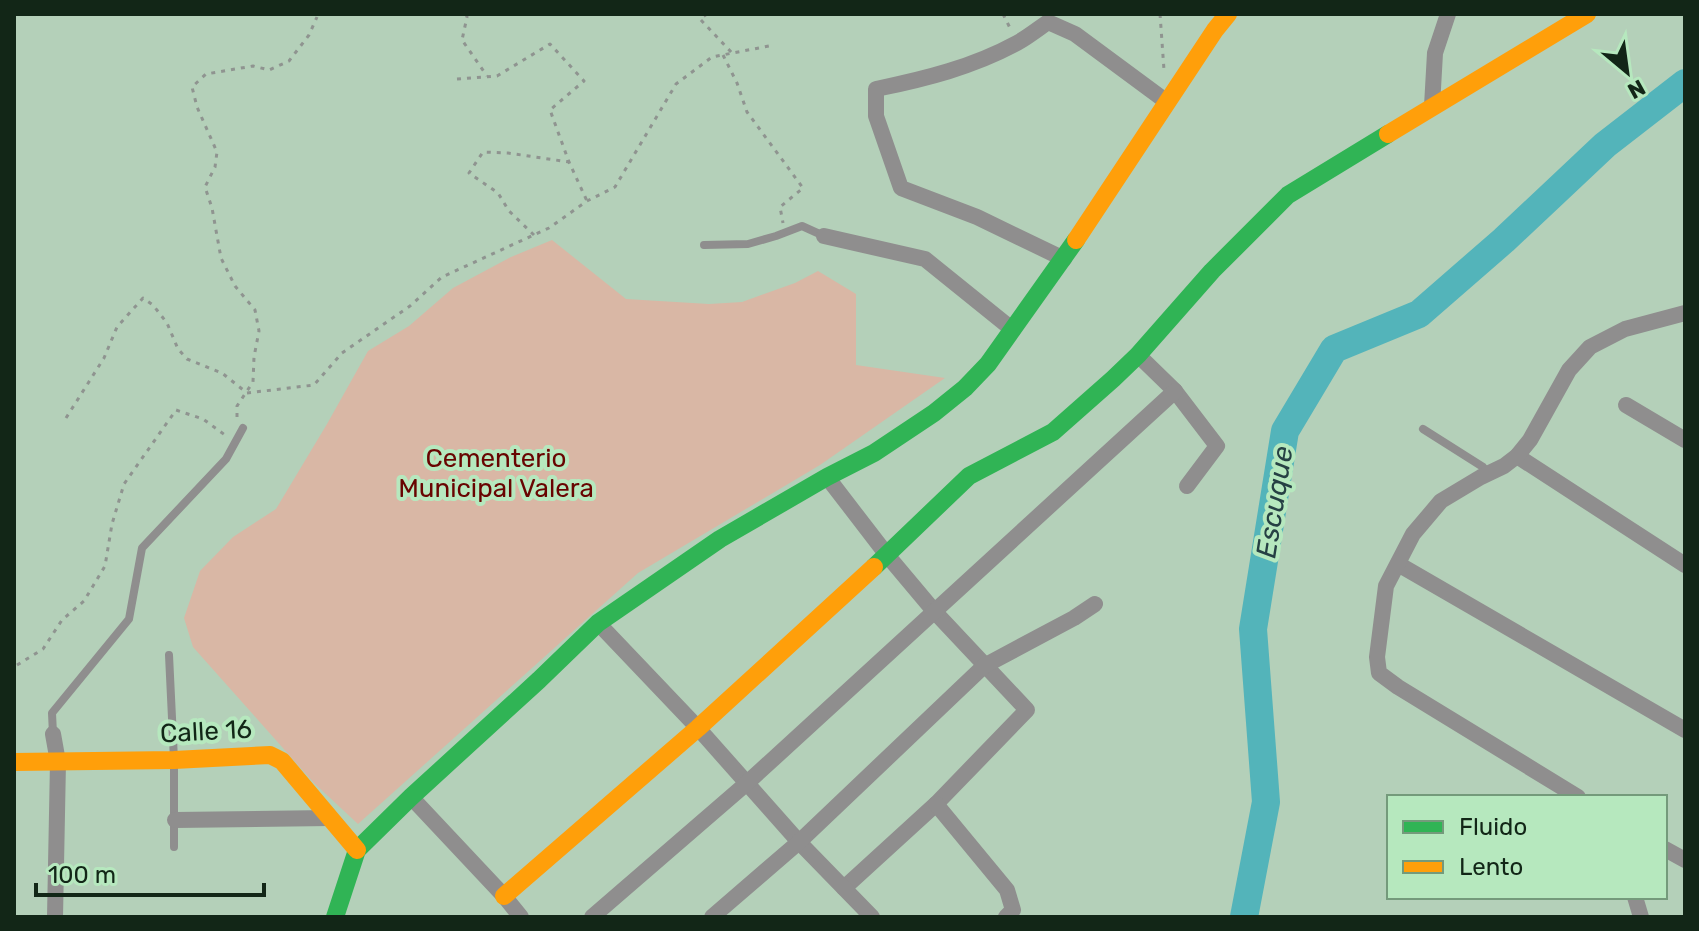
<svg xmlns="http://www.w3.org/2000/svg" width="1699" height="931" font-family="Rubik,sans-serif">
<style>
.green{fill:#d9b7a5}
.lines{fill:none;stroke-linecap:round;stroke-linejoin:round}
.river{stroke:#53b4ba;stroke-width:28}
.path{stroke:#8f9490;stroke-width:3;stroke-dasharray:4 6;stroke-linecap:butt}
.lane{stroke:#8f8e8e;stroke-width:8}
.street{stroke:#8f8e8e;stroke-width:16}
.fast{stroke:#30b455;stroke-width:18}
.slow{stroke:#ff9f0a;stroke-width:18}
.labels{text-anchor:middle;stroke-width:8;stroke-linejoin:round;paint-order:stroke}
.park-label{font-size:26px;fill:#680401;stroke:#b6e8be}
.street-label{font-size:26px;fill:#122617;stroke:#b6e8be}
.water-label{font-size:28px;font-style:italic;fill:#264044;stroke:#b6e8be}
</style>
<rect width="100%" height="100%" fill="#b4d0b9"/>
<!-- green -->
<path class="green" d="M 552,240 L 626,299 L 709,304 L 742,302 L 795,283 L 818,271 L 856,294 L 856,365 L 945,378 L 820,465 L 638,573 L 358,824 L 314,783 L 193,647 L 184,618 L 200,571 L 233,537 L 276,509 L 327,424 L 368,351 L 409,326 L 453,288 L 511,257 Z"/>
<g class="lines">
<!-- river -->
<path class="river" d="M 1244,917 L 1266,802 L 1253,629 L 1285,431 L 1334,349 L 1419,314 L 1504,240 L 1605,145 L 1685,83"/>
<!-- path -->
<g class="path">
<path d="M 466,14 L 467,17 L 462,40 L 487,76"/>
<path d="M 707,14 L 700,19 L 732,53"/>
<path d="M 1003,14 L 1010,28"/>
<path d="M 1160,14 L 1164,70"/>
<path d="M 723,55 L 737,83 L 747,112 L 803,188 L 780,207 L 783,223"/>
<path d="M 457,79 L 497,76 L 550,44 L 584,81 L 550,110 L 569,162 L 587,201"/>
<path d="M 534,235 L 509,211 L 498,193 L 469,173 L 483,152 L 508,153 L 569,162"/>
<path d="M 237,417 L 237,406 L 253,382 L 254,357 L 259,331 L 255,310 L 235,286 L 221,258 L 212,208 L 205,187 L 215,167 L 217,152 L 197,107 L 192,87 L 206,74 L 253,66 L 269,70 L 289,61 L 309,35 L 317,17"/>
<path d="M 66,418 L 104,358 L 117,327 L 143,298 L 153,305 L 167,323 L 178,349 L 187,359 L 222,373 L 247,393 L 314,385 L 342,353 L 410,306 L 442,277 L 549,228 L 587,201 L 615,187 L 676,84 L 712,57 L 769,46"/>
<path d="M 17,665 L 43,649 L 62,620 L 84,601 L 105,566 L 112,524 L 124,484 L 176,410 L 203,419 L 225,435"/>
</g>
<!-- lane -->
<g class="lane">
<path d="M 704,245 L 748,244 L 776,236 L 802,226 L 824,236"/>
<path d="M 1423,429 L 1483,467 L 1488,473"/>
<path d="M 169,655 L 174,760 L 174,847"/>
<path d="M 53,734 L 52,713 L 129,619 L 142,548 L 226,459 L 243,428"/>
</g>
<!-- street -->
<g class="street">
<path d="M 1432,106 L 1435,53 L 1448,14"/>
<path d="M 824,236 L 925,259 L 1013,330"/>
<path d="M 1064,259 L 977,217 L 901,188 L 876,116 L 876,89 C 925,79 973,67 1017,43 C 1028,37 1038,29 1048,22 L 1075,34 L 1167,102"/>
<path d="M 1138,355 L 1175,391 L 1217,446 L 1187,486"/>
<path d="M 1626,405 L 1685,440"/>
<path d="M 1517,456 L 1685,565"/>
<path d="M 827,477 L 887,555 L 934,611 L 1027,710 L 936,804 L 844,888"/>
<path d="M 1398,564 L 1685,730"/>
<path d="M 598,623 L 698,728 L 799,842 L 872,917"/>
<path d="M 53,734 L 58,762 L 55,917"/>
<path d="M 411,797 L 504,896 L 521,917"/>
<path d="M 1578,797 L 1398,687 L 1379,673 L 1377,657 L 1386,586 L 1413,534 L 1441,501 L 1481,477 L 1504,466 L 1517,456 L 1530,440 L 1569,370 L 1590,347 L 1625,329 L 1685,313"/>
<path d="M 936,804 L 1007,890 L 1013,910 L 1006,917"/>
<path d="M 175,820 L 330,818"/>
<path d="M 1665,849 L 1685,860"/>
<path d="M 1635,897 L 1641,917"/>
<path d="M 592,917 L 747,783 L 1175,391"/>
<path d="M 712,917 L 799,842 L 984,666 L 1074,618 L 1095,604"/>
</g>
<!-- fast -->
<g class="fast">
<path d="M 874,567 L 969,476 L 1053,432 L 1113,379 L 1138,355 L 1212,271 L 1288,195 L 1388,134"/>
<path d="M 335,917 L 357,850 L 411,797 L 539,680 L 598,623 L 720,539 L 827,477 L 874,453 L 934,413 L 965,388 L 988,364 L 1076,240"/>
</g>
<!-- slow -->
<g class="slow">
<path d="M 1388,134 L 1587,14"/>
<path d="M 1076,240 L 1215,30 L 1228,14"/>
<path d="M 14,762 L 174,760 L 270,755 L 282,761 L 357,850"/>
<path d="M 504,896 L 698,728 L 874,567"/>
</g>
</g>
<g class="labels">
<!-- park labels -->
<g class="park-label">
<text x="496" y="467">Cementerio<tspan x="496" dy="30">Municipal Valera</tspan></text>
</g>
<!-- street labels -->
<g class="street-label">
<text transform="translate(206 731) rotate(-3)" y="9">Calle 16</text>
</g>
<!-- water labels -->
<g class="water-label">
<text transform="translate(1274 502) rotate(-81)" y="10">Escuque</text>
</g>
</g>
<!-- border -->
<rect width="1699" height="931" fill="none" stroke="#122617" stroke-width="32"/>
<!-- legend -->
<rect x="1387" y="795" width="280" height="104" fill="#b6e8be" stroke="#749a7b" stroke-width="2"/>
<rect x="1403" y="821" width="40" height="12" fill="#30b455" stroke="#749a7b" stroke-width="2"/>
<text x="1459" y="835" font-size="24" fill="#122617">Fluido</text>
<rect x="1403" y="861" width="40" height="12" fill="#ff9f0a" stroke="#749a7b" stroke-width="2"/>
<text x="1459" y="875" font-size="24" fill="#122617">Lento</text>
<!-- north arrow -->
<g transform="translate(1627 72) rotate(151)" stroke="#b6e8be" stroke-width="6" paint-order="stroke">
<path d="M0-6L14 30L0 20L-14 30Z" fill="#122617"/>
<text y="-12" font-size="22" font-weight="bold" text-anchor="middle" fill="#122617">N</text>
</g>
<!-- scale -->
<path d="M36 883v12h228v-12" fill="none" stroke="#122617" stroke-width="4"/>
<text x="48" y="883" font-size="24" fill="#122617" stroke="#b6e8be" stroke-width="6" paint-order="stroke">100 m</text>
</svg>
